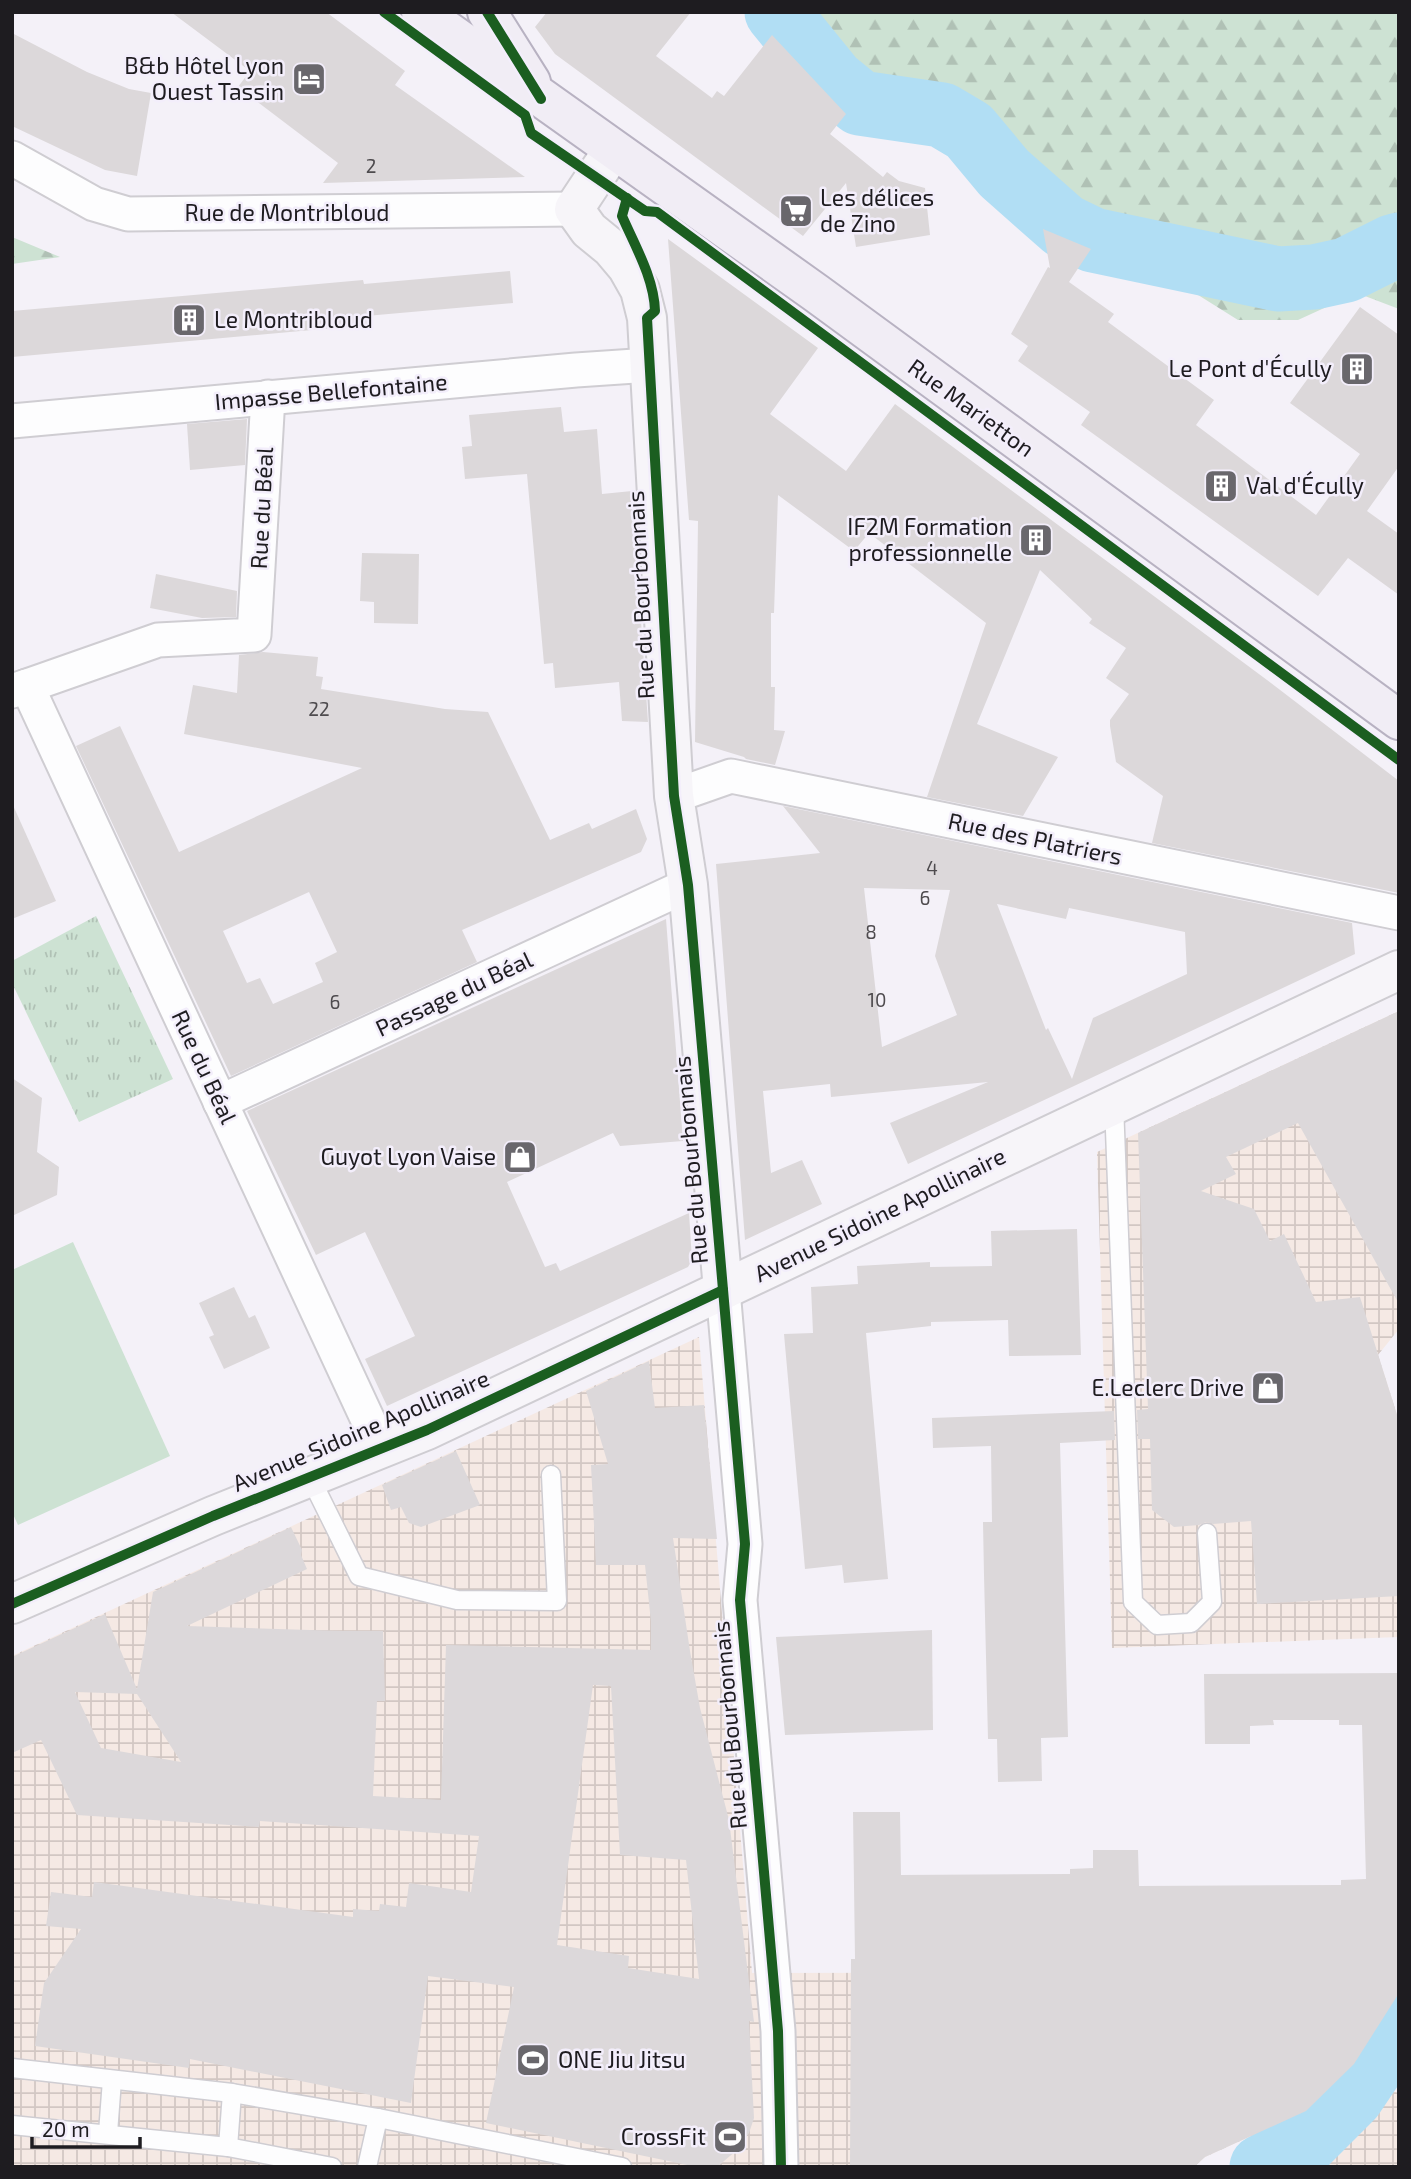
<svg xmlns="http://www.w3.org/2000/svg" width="1411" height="2179" font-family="'Exo 2',sans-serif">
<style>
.industrial{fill:url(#industrial-grid)}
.forest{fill:url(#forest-firs)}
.park{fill:url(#park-tufts)}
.garden{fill:#cde2d3}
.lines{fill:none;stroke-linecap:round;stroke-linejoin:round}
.river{stroke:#b1def4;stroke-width:65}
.building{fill:#dcd8da;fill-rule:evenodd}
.service-casing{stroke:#cfcdd2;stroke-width:21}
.minor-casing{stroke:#cfcdd2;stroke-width:37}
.secondary-casing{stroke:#cfcdd2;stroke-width:42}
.primary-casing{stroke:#b8b2c2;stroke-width:42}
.service{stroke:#fdfdfe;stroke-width:18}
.minor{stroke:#fdfdfe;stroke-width:33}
.secondary{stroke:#f7f5f9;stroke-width:38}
.primary{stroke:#f1edf5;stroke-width:38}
.cycleway-casing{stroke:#f3eefb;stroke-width:15}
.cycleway{stroke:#1b5e20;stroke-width:10}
.labels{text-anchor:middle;stroke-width:5;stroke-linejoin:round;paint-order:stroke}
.number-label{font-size:19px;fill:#4e4b4e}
.poi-label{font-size:23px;fill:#1e1c20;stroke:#f3eefb;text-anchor:end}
.street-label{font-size:23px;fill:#1e1c20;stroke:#f3eefb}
</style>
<defs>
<pattern id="industrial-grid" width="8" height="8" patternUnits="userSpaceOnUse" patternTransform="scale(1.75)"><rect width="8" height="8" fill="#f5e9e4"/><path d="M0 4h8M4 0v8" fill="none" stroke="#d2c7c3"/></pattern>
<pattern id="forest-firs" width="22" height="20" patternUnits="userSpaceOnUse" patternTransform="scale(1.75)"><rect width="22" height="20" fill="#cde2d3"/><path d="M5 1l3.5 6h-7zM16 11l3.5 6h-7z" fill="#b0c1b5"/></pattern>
<pattern id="park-tufts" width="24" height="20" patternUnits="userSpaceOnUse" patternTransform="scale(1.75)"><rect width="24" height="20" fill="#cde2d3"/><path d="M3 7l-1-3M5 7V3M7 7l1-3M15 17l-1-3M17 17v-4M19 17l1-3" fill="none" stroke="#b0c1b5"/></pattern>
</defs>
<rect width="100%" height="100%" fill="#f4f1f8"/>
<!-- industrial -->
<g class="industrial">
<path d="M 1399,1011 L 1399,1329 L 1378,1355 L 1399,1421 L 1399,1637 L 1112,1648 L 1097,1152 Z"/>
<path d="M 699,1337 L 752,1973 L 1399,1972 L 1399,1993 L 1354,2064 L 1306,2111 L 1205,2157 L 1194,2167 L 12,2167 L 12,1656 Z"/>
<path d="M 1380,2087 L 1399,2093 L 1399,2167 L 1296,2167 L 1301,2165 Z"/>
</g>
<!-- forest -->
<g class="forest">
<path d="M 791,12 L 1399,12 L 1399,309 L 1357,293 L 1298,320 L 1238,320 L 1171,278 L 1112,221 L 1045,188 L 962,103 L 889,90 L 845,70 Z"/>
<path d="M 12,237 L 60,257 L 12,264 Z"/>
</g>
<!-- park -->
<path class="park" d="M 96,916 L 173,1079 L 79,1122 L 12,983 L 12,961 Z"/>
<!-- garden -->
<path class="garden" d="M 73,1242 L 170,1456 L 18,1525 L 12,1512 L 12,1270 Z"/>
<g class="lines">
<!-- river -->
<g class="river">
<path d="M 777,12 L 833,81 L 860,103 L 942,115 L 969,131 L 1004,173 L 1064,226 L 1093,240 L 1278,279 L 1314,277 L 1346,270 L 1392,247 L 1399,245"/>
<path d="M 1262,2167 L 1305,2143 L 1352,2096 L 1399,2026"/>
</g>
</g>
<!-- building -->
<g class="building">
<path d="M 171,12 L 326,12 L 405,71 L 395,85 L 525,177 L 323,183 L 338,163 L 238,87 L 250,71 Z"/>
<path d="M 547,12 L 691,12 L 656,56 L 712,98 L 717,91 L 724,96 L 772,35 L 846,114 L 830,134 L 883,177 L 887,172 L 899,181 L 925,188 L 930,235 L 856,247 L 846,183 L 803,236 L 555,54 L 535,27 Z"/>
<path d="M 12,33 L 87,72 L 129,89 L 151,93 L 137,176 L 105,170 L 12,126 Z"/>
<path d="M 1043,229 L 1091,249 L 1069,282 L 1114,314 L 1108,322 L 1214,400 L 1196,425 L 1316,515 L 1360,454 L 1290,403 L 1360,307 L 1399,335 L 1399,466 L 1367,511 L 1399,534 L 1399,595 L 1348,558 L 1318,596 L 1081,425 L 1090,412 L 1018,361 L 1028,346 L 1011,334 L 1048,267 L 1050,268 Z"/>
<path d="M 668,239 L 818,348 L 770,414 L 846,471 L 895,404 L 1267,680 L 1399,781 L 1399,893 L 1152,843 L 1163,796 L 1116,762 L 1110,726 L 1110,720 L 1129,694 L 1106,678 L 1126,648 L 1089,623 L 1092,619 L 1040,570 L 977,724 L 1058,757 L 1023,816 L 927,797 L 986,623 L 869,533 L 854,551 L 778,495 L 774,613 L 771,613 L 771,687 L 775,687 L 774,730 L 785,731 L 775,765 L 746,759 L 744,757 L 695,742 L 698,521 L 689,520 Z"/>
<path d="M 510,271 L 513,303 L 366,316 L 367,325 L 12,357 L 12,311 L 363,280 L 364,284 Z"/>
<path d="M 561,407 L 564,432 L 597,429 L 602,494 L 632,491 L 648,722 L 622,721 L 619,682 L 555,688 L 553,663 L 544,664 L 527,474 L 465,479 L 462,447 L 472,446 L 469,415 Z"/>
<path d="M 247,419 L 245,465 L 190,470 L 187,424 Z"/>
<path d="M 362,553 L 419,554 L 418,624 L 374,623 L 374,602 L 360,601 Z"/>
<path d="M 156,574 L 237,591 L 236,617 L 202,618 L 150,608 Z"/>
<path d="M 263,652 L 318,657 L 316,676 L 323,677 L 321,689 L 445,709 L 488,712 L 550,840 L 589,823 L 592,829 L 636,809 L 647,839 L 641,852 L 462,930 L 477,962 L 231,1076 L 76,746 L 120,726 L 179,852 L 362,768 L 184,734 L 193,685 L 237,693 L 239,655 ZM 309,892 L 337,952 L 315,963 L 323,982 L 273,1004 L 260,978 L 247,983 L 223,931 Z"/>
<path d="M 12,803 L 56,901 L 12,919 Z"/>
<path d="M 783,806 L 1352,923 L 1355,954 L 908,1164 L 890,1123 L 988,1082 L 831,1097 L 830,1084 L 763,1091 L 771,1173 L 802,1160 L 822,1204 L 745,1240 L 716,864 L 820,853 ZM 864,888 L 950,890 L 935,956 L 957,1015 L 882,1047 ZM 997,904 L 1066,919 L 1069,908 L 1185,932 L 1187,974 L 1093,1018 L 1072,1079 L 1048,1028 L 1046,1030 Z"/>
<path d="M 666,919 L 683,1141 L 620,1146 L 613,1133 L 507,1182 L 545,1267 L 556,1263 L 560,1271 L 689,1213 L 692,1260 L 688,1267 L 387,1406 L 365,1359 L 415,1336 L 365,1232 L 316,1255 L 247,1111 Z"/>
<path d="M 1399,1011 L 1399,1304 L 1298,1123 L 1226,1157 L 1236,1174 L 1201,1191 L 1254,1209 L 1270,1241 L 1284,1234 L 1316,1302 L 1360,1297 L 1399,1421 L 1399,1596 L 1257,1604 L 1251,1521 L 1213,1524 L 1206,1522 L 1199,1525 L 1174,1527 L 1152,1510 L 1150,1439 L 1138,1439 L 1137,1410 L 1148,1409 L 1138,1133 Z"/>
<path d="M 12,1078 L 42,1098 L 37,1152 L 59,1167 L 57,1195 L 12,1216 Z"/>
<path d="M 1077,1229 L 1081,1355 L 1009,1356 L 1008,1320 L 931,1322 L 931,1326 L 866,1333 L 888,1579 L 844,1583 L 842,1565 L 805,1569 L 784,1334 L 813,1333 L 811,1287 L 858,1284 L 857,1266 L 930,1262 L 930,1267 L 992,1266 L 991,1231 Z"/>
<path d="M 234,1287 L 249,1318 L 255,1315 L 270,1348 L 224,1369 L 209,1337 L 214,1335 L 199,1303 Z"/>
<path d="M 649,1361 L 655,1408 L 704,1405 L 717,1539 L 673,1538 L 690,1651 L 700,1708 L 729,1820 L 754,2022 L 749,2021 L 754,2118 L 749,2133 L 737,2150 L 717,2167 L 697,2167 L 486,2123 L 514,1987 L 428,1976 L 411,2103 L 190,2059 L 189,2068 L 35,2046 L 44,1983 L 81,1929 L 46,1926 L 51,1892 L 92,1897 L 94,1882 L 353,1917 L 353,1909 L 379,1911 L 380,1904 L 406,1907 L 409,1883 L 471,1892 L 479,1836 L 260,1821 L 259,1827 L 77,1815 L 41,1740 L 12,1753 L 12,1657 L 105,1614 L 137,1689 L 153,1592 L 291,1527 L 302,1550 L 301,1555 L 307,1569 L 187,1626 L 341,1631 L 383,1631 L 385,1701 L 377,1701 L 373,1796 L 441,1800 L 446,1645 L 651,1650 L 651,1622 L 645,1565 L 596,1565 L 591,1465 L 608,1464 L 586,1391 ZM 593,1685 L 611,1686 L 620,1855 L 686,1860 L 699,1979 L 628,1968 L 629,1956 L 557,1945 ZM 75,1692 L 137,1694 L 181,1762 L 101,1748 Z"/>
<path d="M 1114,1411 L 1115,1440 L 1060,1443 L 1068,1737 L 1041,1738 L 1042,1781 L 998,1782 L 997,1739 L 988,1739 L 984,1575 L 983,1522 L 992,1522 L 991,1446 L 933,1448 L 932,1418 Z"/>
<path d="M 456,1451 L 480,1505 L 421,1527 L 409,1523 L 401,1507 L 391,1510 L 382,1485 Z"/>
<path d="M 932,1630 L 933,1730 L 785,1735 L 776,1637 Z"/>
<path d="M 1399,1673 L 1399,1993 L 1354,2064 L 1306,2111 L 1205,2157 L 1194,2167 L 850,2167 L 851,1959 L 855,1959 L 853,1812 L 900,1812 L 901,1875 L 1070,1874 L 1070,1869 L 1093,1868 L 1093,1850 L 1138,1850 L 1139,1886 L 1341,1885 L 1341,1880 L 1366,1879 L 1362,1725 L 1339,1725 L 1339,1720 L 1273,1720 L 1274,1725 L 1250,1726 L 1250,1744 L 1205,1744 L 1204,1674 Z"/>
</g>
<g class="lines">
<!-- service casing -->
<g class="service-casing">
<g id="service">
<path d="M 1114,1104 L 1133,1602 L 1157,1625 L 1191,1623 L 1212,1602 L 1207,1533"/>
<path d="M 310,1477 L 359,1576 L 457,1600 L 557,1601 L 551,1475"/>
<path d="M 12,2068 L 232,2093 L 378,2118 L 622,2167"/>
<path d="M 12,2125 L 228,2147 L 332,2167"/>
<path d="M 108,2133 L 112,2080"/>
<path d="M 228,2147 L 232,2093"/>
<path d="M 367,2167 L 378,2118"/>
</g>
</g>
<!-- minor casing -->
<g class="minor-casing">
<g id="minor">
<path d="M 12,158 L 94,204 L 128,214 L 574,209"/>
<path d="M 12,421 L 576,370 L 650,365"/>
<path d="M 27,686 L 158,640 L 254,635 L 268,397"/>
<path d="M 12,691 L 27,686 L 381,1448"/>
<path d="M 674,796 L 731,776 L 1399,913"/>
<path d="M 220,1102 L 688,885"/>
<path d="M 723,1290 L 745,1544 L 740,1600 L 778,2031 L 781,2167"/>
</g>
</g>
<!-- secondary casing -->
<g class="secondary-casing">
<g id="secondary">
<path d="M 613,150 L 574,209 L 589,230 L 611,248 L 627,267 L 640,290 L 647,318 L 674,796 L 688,885 L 723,1290"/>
<path d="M 12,1604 L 213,1516 L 427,1430 L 1399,970"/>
</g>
</g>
<!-- primary casing -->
<g class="primary-casing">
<g id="primary">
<path d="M 421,12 L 816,293 L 1399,720"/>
<path d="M 487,12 L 531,82"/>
</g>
</g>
<!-- service -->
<use href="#service" class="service"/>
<!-- minor -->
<use href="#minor" class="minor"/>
<!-- secondary -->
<use href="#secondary" class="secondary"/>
<!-- primary -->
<use href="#primary" class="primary"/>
<!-- cycleway casing -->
<g class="cycleway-casing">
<g id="cycleway">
<path d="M 384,12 L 525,115 L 531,133 L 645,211 L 657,212 L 1399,760"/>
<path d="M 487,12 L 541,99"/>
<path d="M 627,198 L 622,216 C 635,246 654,278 655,311 L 647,318 L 674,796 L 688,885 L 745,1544 L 740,1600 L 778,2031 L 781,2167"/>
<path d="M 12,1604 L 213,1516 L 427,1430 L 723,1290"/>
</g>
</g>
<!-- cycleway -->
<use href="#cycleway" class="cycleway"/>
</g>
<!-- icons -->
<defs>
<g id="hotel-square" transform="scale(1.75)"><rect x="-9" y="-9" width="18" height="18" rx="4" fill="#69676c" stroke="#f3eefb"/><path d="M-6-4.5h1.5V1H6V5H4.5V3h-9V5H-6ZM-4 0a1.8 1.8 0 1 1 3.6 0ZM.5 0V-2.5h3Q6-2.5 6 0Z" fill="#fff"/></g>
<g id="supermarket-square" transform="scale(1.75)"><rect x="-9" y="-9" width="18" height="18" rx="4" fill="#69676c" stroke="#f3eefb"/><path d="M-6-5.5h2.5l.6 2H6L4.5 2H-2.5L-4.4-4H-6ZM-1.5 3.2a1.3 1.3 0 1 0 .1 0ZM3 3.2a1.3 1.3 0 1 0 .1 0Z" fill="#fff"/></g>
<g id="building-square" transform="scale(1.75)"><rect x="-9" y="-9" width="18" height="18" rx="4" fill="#69676c" stroke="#f3eefb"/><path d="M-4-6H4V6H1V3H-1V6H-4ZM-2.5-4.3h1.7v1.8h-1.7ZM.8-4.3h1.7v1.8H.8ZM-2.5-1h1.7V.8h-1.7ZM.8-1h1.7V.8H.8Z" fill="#fff"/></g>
<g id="shop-square" transform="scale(1.75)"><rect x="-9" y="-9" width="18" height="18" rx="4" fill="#69676c" stroke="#f3eefb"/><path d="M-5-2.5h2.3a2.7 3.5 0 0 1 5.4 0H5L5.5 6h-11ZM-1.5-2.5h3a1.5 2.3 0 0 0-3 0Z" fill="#fff"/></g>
<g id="stadium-square" transform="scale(1.75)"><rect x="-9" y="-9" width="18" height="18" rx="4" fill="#69676c" stroke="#f3eefb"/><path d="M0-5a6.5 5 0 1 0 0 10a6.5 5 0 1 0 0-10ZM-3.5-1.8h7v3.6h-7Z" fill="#fff"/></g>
</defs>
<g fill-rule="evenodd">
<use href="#hotel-square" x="309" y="79"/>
<use href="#supermarket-square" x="796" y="211"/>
<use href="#building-square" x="189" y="320"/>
<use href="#building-square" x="1357" y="369"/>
<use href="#building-square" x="1221" y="486"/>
<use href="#building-square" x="1036" y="540"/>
<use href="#shop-square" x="520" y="1157"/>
<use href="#shop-square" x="1268" y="1388"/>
<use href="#stadium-square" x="533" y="2060"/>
<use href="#stadium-square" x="730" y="2137"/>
</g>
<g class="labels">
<!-- number labels -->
<g class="number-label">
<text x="371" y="173">2</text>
<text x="319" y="716">22</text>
<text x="932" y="875">4</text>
<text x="925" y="905">6</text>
<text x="871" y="939">8</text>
<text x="877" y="1007">10</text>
<text x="335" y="1009">6</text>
</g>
<!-- poi labels -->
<g class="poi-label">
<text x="284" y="74">B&amp;b Hôtel Lyon<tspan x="284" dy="26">Ouest Tassin</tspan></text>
<text x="820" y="206" text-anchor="start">Les délices<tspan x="820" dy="26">de Zino</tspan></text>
<text x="214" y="328" text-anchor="start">Le Montribloud</text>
<text x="1332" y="377">Le Pont d'Écully</text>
<text x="1246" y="494" text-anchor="start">Val d'Écully</text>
<text x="1012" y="535">IF2M Formation<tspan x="1012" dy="26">professionnelle</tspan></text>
<text x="496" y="1165">Guyot Lyon Vaise</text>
<text x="1244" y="1396">E.Leclerc Drive</text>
<text x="558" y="2068" text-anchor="start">ONE Jiu Jitsu</text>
<text x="706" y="2145">CrossFit</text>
</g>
<!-- street labels -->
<g class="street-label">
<text x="287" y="221">Rue de Montribloud</text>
<text transform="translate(331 392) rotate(-5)" y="8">Impasse Bellefontaine</text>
<text transform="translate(971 408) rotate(36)" y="8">Rue Marietton</text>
<text transform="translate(262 508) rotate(-87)" y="8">Rue du Béal</text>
<text transform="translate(641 595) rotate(-93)" y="8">Rue du Bourbonnais</text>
<text transform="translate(1035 839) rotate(12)" y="8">Rue des Platriers</text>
<text transform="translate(454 994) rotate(-25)" y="8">Passage du Béal</text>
<text transform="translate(204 1067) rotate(65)" y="8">Rue du Béal</text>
<text transform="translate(691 1160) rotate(-95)" y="8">Rue du Bourbonnais</text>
<text transform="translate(880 1215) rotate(-26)" y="8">Avenue Sidoine Apollinaire</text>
<text transform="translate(361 1431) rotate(-23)" y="8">Avenue Sidoine Apollinaire</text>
<text transform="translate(730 1725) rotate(-95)" y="8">Rue du Bourbonnais</text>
</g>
</g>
<!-- border -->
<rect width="1411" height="2179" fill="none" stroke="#1e1c20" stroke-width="28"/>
<!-- scale -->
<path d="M32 2137v10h108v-10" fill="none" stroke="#1e1c20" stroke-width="3.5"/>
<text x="42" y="2137" font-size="21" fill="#1e1c20" stroke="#f3eefb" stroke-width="5" paint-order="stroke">20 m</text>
</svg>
